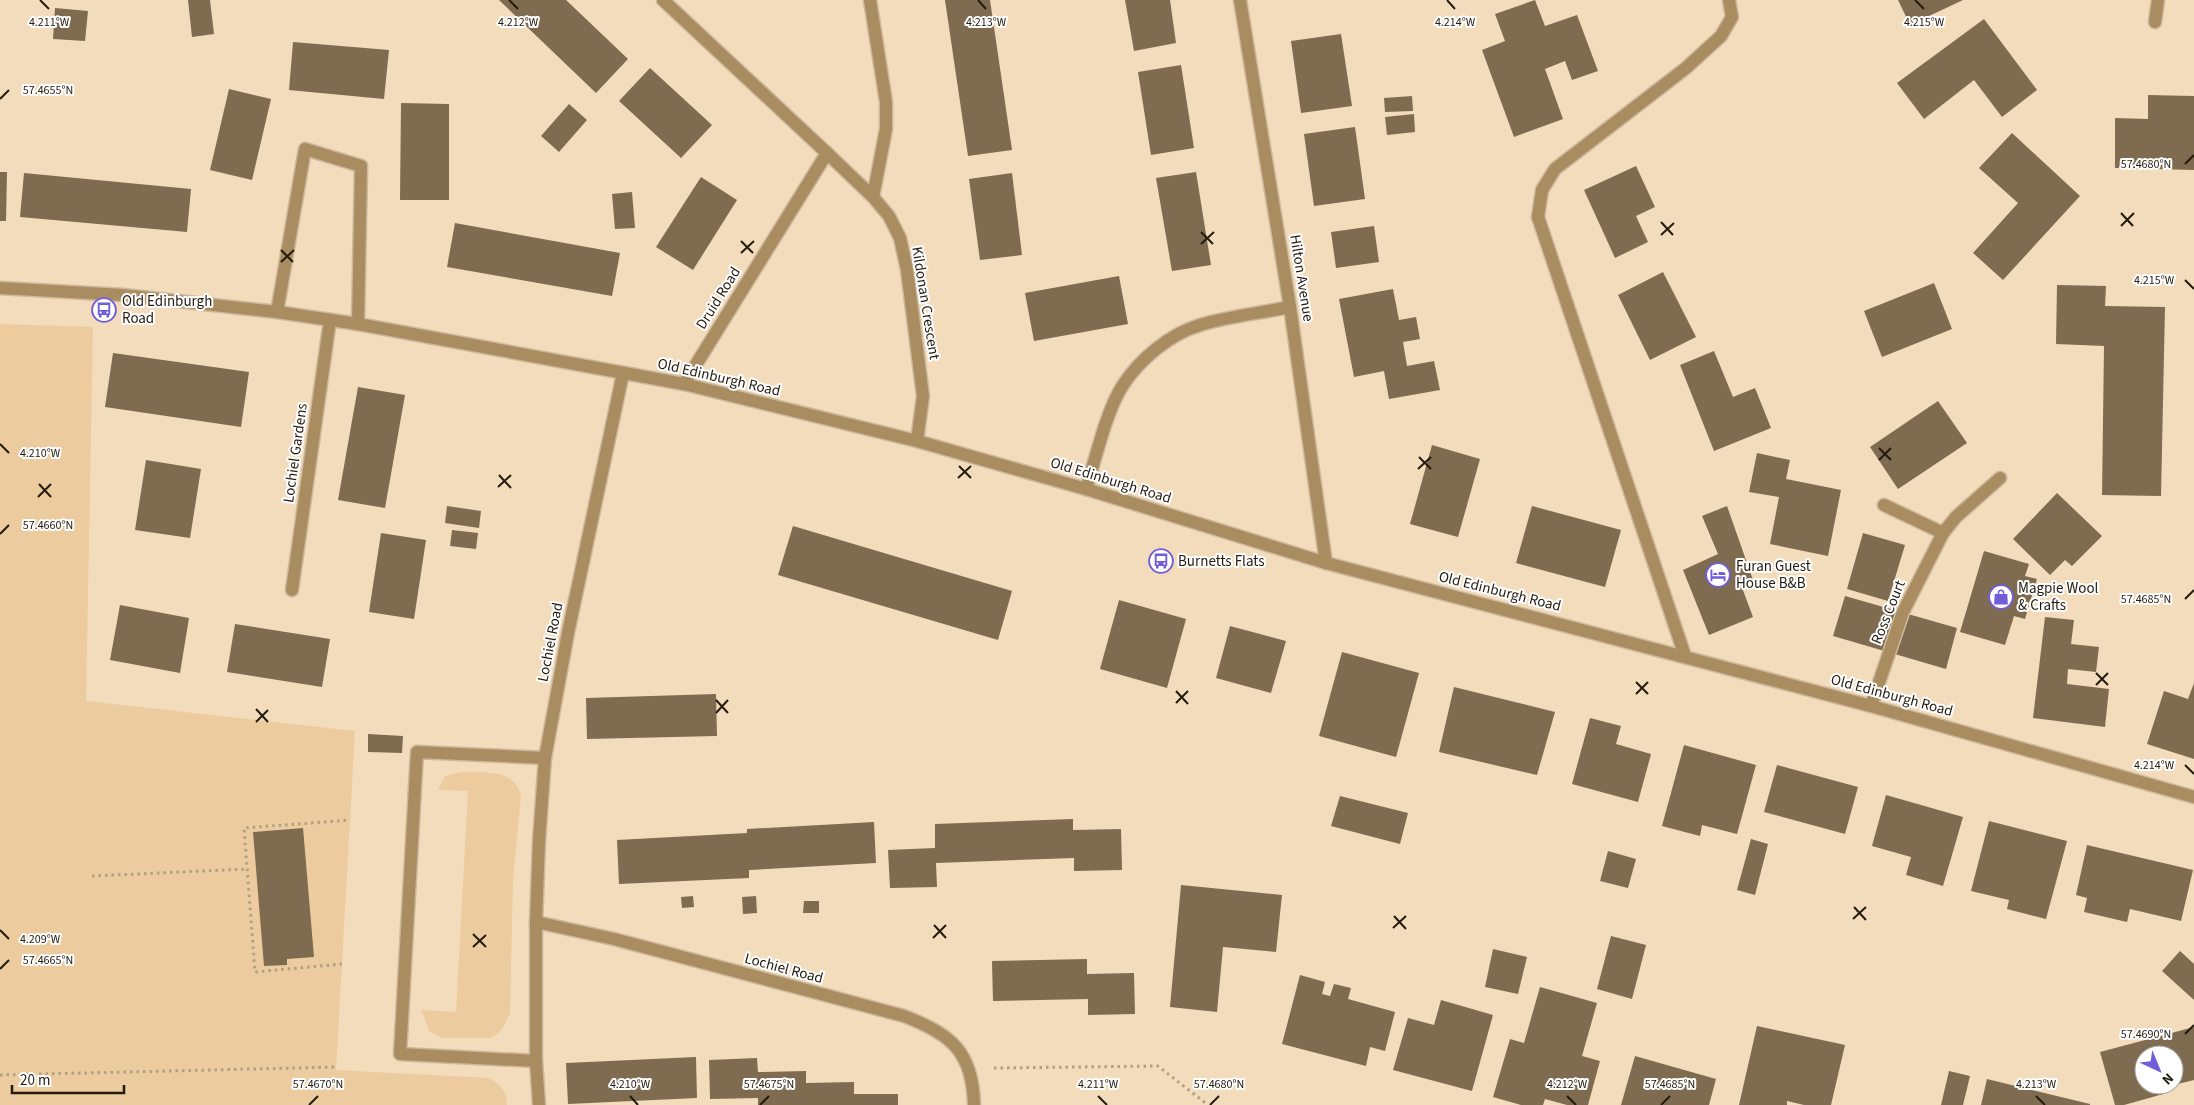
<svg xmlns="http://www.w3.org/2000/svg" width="2194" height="1105" font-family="'Source Sans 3',sans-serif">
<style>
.green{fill:#eccc9e}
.building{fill:#7f6b4f}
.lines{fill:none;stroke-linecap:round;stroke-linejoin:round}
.service-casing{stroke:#cdb99d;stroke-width:15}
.minor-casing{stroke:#cdb99d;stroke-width:15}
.tertiary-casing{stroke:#cdb99d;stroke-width:15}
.path{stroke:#b09f85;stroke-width:3;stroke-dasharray:2.5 4;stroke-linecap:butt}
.service{stroke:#aa8c61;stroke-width:12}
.minor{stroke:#aa8c61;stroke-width:12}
.tertiary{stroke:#aa8c61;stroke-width:12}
.ticks{fill:none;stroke:#231b0f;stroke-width:2}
.labels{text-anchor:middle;stroke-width:4;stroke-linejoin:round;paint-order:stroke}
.street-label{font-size:15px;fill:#231b0f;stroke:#fff}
.poi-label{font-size:15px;fill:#231b0f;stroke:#fff;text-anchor:start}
.ticks-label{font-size:12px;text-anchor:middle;fill:#231b0f;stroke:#fff;stroke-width:4;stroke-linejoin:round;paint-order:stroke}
</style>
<rect width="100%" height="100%" fill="#f2dcbc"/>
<!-- green -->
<g class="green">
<path d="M 0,324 L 93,327 L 86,701 L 355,731 L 336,1070 L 489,1078 C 500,1084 507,1091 507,1105 L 0,1105 Z"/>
<path d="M 461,772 C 484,773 515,768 521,796 L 513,879 L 510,1013 L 505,1024 L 499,1033 L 490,1038 L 443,1038 L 429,1031 L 421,1010 L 456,1012 L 468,791 L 438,790 L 445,776 Z"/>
</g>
<!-- building -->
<g class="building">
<path d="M 188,0 L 210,0 L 214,34 L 192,37 Z"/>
<path d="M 499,0 L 566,0 L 628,59 L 596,93 Z"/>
<path d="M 945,0 L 990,0 L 1012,150 L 968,156 Z"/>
<path d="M 1125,0 L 1170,0 L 1176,43 L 1134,51 Z"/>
<path d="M 1535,0 L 1545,26 L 1577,15 L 1598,71 L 1572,80 L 1565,61 L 1545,69 L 1563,119 L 1514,137 L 1482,50 L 1505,41 L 1495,14 Z"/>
<path d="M 1898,0 L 1963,0 L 1910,25 Z"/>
<path d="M 55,8 L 88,11 L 85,41 L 53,39 Z"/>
<path d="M 1984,19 L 2037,90 L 2002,117 L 1974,80 L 1924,119 L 1897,83 Z"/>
<path d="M 1341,34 L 1352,106 L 1301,113 L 1291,41 Z"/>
<path d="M 293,42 L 389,50 L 384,99 L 289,90 Z"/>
<path d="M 1181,65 L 1194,148 L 1151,155 L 1138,72 Z"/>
<path d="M 650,68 L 712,125 L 681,158 L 619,101 Z"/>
<path d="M 229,89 L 271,99 L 252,180 L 210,170 Z"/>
<path d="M 2148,95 L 2194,96 L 2194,170 L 2115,168 L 2115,118 L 2148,119 Z"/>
<path d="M 1412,96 L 1413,111 L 1385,112 L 1384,98 Z"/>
<path d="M 401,103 L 449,104 L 449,200 L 400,200 Z"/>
<path d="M 569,104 L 587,120 L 559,152 L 541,136 Z"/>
<path d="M 1414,114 L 1415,132 L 1387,135 L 1385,117 Z"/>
<path d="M 1355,127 L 1365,199 L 1314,206 L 1304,134 Z"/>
<path d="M 2012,133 L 2080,196 L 2003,280 L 1973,253 L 2018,203 L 1979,168 Z"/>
<path d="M 1636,166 L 1655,207 L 1636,216 L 1648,242 L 1615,258 L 1584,190 Z"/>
<path d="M 0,172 L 7,172 L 6,221 L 0,221 Z"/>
<path d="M 1196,172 L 1211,265 L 1172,271 L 1156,178 Z"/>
<path d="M 24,173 L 191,189 L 187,232 L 20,217 Z"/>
<path d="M 1012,173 L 1022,255 L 980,260 L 969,179 Z"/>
<path d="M 701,177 L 737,200 L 693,270 L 656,247 Z"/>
<path d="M 632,192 L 635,228 L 615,229 L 612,194 Z"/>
<path d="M 455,223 L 620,253 L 612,296 L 447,267 Z"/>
<path d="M 1374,226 L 1379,262 L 1336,268 L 1331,232 Z"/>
<path d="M 1663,272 L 1696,337 L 1650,360 L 1618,295 Z"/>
<path d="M 1119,276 L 1128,324 L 1034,341 L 1025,293 Z"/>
<path d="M 1934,283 L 1952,329 L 1882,357 L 1864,311 Z"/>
<path d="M 2057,285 L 2106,286 L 2105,306 L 2165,307 L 2161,496 L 2102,495 L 2104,346 L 2056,344 Z"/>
<path d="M 1393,289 L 1399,320 L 1416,317 L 1420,339 L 1403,342 L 1407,366 L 1434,361 L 1440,390 L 1389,399 L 1384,371 L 1354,377 L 1339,299 Z"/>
<path d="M 1714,351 L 1733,397 L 1755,388 L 1771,428 L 1714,451 L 1680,365 Z"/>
<path d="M 113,353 L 249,372 L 241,427 L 105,407 Z"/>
<path d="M 358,387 L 405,395 L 385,508 L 338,500 Z"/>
<path d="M 1938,401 L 1967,443 L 1898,489 L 1870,447 Z"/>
<path d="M 1432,445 L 1480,459 L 1458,537 L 1410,524 Z"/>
<path d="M 1757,453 L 1790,460 L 1786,479 L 1841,490 L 1828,556 L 1770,544 L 1779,497 L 1749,492 Z"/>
<path d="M 146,460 L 201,469 L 190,538 L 135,530 Z"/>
<path d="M 2057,493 L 2102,536 L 2072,566 L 2065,560 L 2050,575 L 2013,539 Z"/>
<path d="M 447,506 L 481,511 L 479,528 L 445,523 Z"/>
<path d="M 1532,506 L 1621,530 L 1605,587 L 1516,563 Z"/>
<path d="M 1727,506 L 1753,580 L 1741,585 L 1753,617 L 1709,635 L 1683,570 L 1718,554 L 1702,516 Z"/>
<path d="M 793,526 L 1012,591 L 998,640 L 778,575 Z"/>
<path d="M 452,530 L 478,533 L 476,549 L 450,546 Z"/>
<path d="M 381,533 L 426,540 L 414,619 L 369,612 Z"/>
<path d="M 1863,533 L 1905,545 L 1888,601 L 1847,589 Z"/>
<path d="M 1984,551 L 2029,564 L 2025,576 L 2037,579 L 2025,619 L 2014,616 L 2005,645 L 1960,632 Z"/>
<path d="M 1845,596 L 1957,628 L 1946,669 L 1833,636 Z"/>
<path d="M 1119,600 L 1186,619 L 1167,688 L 1100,669 Z"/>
<path d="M 120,605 L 189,618 L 180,673 L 110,660 Z"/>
<path d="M 2045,617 L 2074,620 L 2071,644 L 2099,647 L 2096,672 L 2068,669 L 2067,684 L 2109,689 L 2105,727 L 2033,718 Z"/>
<path d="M 235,624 L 330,639 L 322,687 L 227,672 Z"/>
<path d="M 1230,626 L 1286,641 L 1271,693 L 1216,678 Z"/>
<path d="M 1342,652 L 1419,673 L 1396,757 L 1319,736 Z"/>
<path d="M 2194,683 L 2194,759 L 2147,744 L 2164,691 L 2188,699 Z"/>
<path d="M 1454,687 L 1555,712 L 1537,775 L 1439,752 Z"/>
<path d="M 716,694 L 717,736 L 587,739 L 586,698 Z"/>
<path d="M 1590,718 L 1621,726 L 1616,744 L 1651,754 L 1638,802 L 1572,784 Z"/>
<path d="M 368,734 L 403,736 L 402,753 L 368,752 Z"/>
<path d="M 1684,745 L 1756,765 L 1737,834 L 1702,825 L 1700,836 L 1662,826 Z"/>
<path d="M 1777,765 L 1858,787 L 1845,834 L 1764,812 Z"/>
<path d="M 1886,795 L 1963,817 L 1943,886 L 1906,875 L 1911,857 L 1872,846 Z"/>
<path d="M 1340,796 L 1408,813 L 1400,844 L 1331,826 Z"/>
<path d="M 1073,819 L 1073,830 L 1121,829 L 1122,870 L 1074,871 L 1074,858 L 936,863 L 937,887 L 890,888 L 888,850 L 935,848 L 935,824 Z"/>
<path d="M 1989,821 L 2067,841 L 2046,919 L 2007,909 L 2009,900 L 1971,891 Z"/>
<path d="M 874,822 L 876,863 L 749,870 L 749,878 L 619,884 L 617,840 L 747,833 L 747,829 Z"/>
<path d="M 303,828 L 314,957 L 287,959 L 287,965 L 264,966 L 253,832 Z"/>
<path d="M 1751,839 L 1768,844 L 1755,895 L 1737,890 Z"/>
<path d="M 2087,845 L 2193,870 L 2181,921 L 2130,909 L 2127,922 L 2084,912 L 2087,898 L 2076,895 Z"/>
<path d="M 1608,851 L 1636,859 L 1628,888 L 1600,881 Z"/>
<path d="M 1181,885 L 1282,895 L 1276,952 L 1223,947 L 1217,1012 L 1170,1007 Z"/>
<path d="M 693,896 L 694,907 L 682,908 L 681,897 Z"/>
<path d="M 756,896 L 757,913 L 743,914 L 742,897 Z"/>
<path d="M 804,901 L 819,901 L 819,913 L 803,913 Z"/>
<path d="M 1611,936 L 1646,945 L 1632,999 L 1597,989 Z"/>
<path d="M 1493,949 L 1527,957 L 1518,994 L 1485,987 Z"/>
<path d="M 2180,951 L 2194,964 L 2194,1000 L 2162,971 Z"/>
<path d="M 1087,959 L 1087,974 L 1134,973 L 1135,1014 L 1088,1015 L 1088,999 L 993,1001 L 992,961 Z"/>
<path d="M 1300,975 L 1325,982 L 1322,994 L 1330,996 L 1334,984 L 1351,988 L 1348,999 L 1395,1012 L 1385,1051 L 1370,1047 L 1366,1066 L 1282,1044 Z"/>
<path d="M 1540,987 L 1597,1003 L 1582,1056 L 1600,1061 L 1588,1105 L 1567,1105 L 1545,1099 L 1543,1105 L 1521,1105 L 1493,1097 L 1510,1039 L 1524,1043 Z"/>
<path d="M 1441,1000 L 1493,1015 L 1472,1091 L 1393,1070 L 1408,1018 L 1434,1025 Z"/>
<path d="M 1757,1026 L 1845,1045 L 1831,1105 L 1804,1105 L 1787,1101 L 1787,1105 L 1739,1105 Z"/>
<path d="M 2194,1027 L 2194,1080 L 2174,1085 L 2174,1055 L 2144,1055 L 2144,1085 L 2171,1085 L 2165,1087 L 2167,1093 L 2124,1105 L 2115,1105 L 2100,1052 Z"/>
<path d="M 1635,1056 L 1716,1079 L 1709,1105 L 1621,1105 Z"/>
<path d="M 696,1057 L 697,1098 L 568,1104 L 566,1063 Z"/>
<path d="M 757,1058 L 758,1072 L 806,1071 L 806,1083 L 854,1082 L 854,1094 L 898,1094 L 898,1105 L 758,1105 L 758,1098 L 710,1099 L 709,1060 Z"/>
<path d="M 1949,1071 L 1970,1076 L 1963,1105 L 1941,1105 Z"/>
<path d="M 1987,1079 L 2090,1104 L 2090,1105 L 1981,1105 Z"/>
</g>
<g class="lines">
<!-- service casing -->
<g class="service-casing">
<g id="service">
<path d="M 1538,217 L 1542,190 L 1555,169 L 1686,68 L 1721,36 L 1732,17 L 1729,0"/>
<path d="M 277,312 L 305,149 L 361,166 L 358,324"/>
<path d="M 684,384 L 827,153"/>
<path d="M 1884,505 L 1943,533"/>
<path d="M 536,1061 L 400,1054 L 417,752 L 545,758"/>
</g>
</g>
<!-- minor casing -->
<g class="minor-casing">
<g id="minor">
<path d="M 663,0 L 827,153 L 873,197 L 889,216 L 900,238 L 907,270 L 923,396 L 917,441"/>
<path d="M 870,0 L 886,102 L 886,129 L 873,197"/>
<path d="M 1240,0 L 1290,307 L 1326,563"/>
<path d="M 2155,22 L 2158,0"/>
<path d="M 1538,217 L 1685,656"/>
<path d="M 1086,489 C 1096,458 1106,411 1123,385 C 1140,359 1170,334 1200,325 C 1229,316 1261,313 1290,307"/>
<path d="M 292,590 L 330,320"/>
<path d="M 1871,706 L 1903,612 L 1943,533 L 1956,517 L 2000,478"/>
<path d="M 536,922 L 614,939 L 904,1016 C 951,1034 973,1052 974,1105"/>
<path d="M 539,1105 L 536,1061 L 536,922 L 539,841 L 545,758 L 568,633 L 623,373"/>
</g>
</g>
<!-- tertiary casing -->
<g class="tertiary-casing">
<path id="tertiary" d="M 0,288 L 123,295 L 277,312 L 358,324 L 684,384 L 917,441 L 1086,489 L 1326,563 L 1871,706 L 2194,797"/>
</g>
<!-- path -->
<g class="path">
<path d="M 92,876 L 247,869"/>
<path d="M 342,964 L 255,972 L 244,828 L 350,820"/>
<path d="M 994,1068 L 1158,1066 L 1208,1105"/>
<path d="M 0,1075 L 336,1067"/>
</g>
<!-- service -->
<use href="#service" class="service"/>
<!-- minor -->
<use href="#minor" class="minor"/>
<!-- tertiary -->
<use href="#tertiary" class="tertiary"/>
</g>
<!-- ticks -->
<path class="ticks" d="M 40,0 L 49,9M 509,0 L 518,9M 978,0 L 986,9M 1447,0 L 1455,9M 1915,0 L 1924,9M 0,99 L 9,90M 2185,164 L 2194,155M 2121,213 L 2133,226M 1661,222 L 1673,235M 2121,226 L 2134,213M 1201,232 L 1213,244M 1661,235 L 1674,223M 741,241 L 753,253M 1201,244 L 1214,232M 281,250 L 293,262M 741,253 L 754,241M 281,262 L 294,250M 2185,280 L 2194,289M 0,444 L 9,453M 1879,448 L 1891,460M 1419,457 L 1431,469M 1879,460 L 1891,448M 959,466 L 971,478M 1418,469 L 1431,457M 499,475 L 511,488M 958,478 L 971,466M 39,484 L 51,497M 498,487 L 511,475M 38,497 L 51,484M 0,534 L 9,525M 2185,599 L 2194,590M 2096,673 L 2108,685M 1636,682 L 1648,694M 2096,685 L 2108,673M 1176,691 L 1188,704M 1636,694 L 1648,682M 716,700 L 728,713M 1176,703 L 1188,691M 256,709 L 268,722M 716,713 L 728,700M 256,722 L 268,710M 2185,765 L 2194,774M 1854,907 L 1866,920M 1394,916 L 1406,929M 1853,919 L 1866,907M 934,925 L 946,938M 1393,928 L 1406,916M 0,930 L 9,939M 473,934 L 486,947M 933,938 L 946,925M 473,947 L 486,935M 0,969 L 9,960M 2185,1034 L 2194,1025M 630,1096 L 638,1105M 1098,1096 L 1107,1105M 1567,1096 L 1576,1105M 2036,1096 L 2045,1105M 309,1105 L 318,1096M 760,1105 L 769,1096M 1210,1105 L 1219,1096M 1661,1105 L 1670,1096"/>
<!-- icons -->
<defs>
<g id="bus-ring" transform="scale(1.25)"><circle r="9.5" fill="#fff" stroke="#705dd7" stroke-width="1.5"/><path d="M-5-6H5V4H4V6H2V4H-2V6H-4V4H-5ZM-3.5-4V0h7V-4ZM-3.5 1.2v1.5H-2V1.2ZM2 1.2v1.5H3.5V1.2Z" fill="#705dd7"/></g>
<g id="hotel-ring" transform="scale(1.25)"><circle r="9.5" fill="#fff" stroke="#705dd7" stroke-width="1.5"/><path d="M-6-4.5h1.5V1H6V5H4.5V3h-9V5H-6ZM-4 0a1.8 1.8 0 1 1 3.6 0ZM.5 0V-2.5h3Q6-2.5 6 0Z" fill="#705dd7"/></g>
<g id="shop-ring" transform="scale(1.25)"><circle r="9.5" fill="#fff" stroke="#705dd7" stroke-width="1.5"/><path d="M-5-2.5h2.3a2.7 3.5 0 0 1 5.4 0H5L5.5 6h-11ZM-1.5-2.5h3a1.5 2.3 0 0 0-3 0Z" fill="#705dd7"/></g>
</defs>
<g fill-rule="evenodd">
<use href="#bus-ring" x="104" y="310"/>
<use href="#bus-ring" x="1161" y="561"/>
<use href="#hotel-ring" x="1718" y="575"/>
<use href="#shop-ring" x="2001" y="597"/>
</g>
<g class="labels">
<!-- street labels -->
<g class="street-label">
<text transform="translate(1302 278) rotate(81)" y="5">Hilton Avenue</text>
<text transform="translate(718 298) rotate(-58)" y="5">Druid Road</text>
<text transform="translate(926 303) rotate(81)" y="5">Kildonan Crescent</text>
<text transform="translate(719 377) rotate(13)" y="5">Old Edinburgh Road</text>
<text transform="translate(295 453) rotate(-82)" y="5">Lochiel Gardens</text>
<text transform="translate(1111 480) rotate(17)" y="5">Old Edinburgh Road</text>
<text transform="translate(1500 591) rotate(14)" y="5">Old Edinburgh Road</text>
<text transform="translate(1888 612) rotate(-68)" y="5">Ross Court</text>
<text transform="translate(550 642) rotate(-79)" y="5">Lochiel Road</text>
<text transform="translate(1892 695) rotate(15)" y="5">Old Edinburgh Road</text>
<text transform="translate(784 968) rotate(15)" y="5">Lochiel Road</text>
</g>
<!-- poi labels -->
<g class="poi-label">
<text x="122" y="306">Old Edinburgh<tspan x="122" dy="17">Road</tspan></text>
<text x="1178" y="566">Burnetts Flats</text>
<text x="1736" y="571">Furan Guest<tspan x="1736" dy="17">House B&amp;B</tspan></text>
<text x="2018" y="593">Magpie Wool<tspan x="2018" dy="17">&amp; Crafts</tspan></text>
</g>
</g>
<g class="ticks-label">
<text x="49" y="26">4.211°W</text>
<text x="518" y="26">4.212°W</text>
<text x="986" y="26">4.213°W</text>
<text x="1455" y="26">4.214°W</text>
<text x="1924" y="26">4.215°W</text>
<text x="48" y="94">57.4655°N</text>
<text x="2146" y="168">57.4680°N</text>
<text x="2154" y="284">4.215°W</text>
<text x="40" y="457">4.210°W</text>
<text x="48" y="529">57.4660°N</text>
<text x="2146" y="603">57.4685°N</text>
<text x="2154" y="769">4.214°W</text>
<text x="40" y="943">4.209°W</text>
<text x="48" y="964">57.4665°N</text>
<text x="2146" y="1038">57.4690°N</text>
<text x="630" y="1088">4.210°W</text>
<text x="1098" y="1088">4.211°W</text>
<text x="1567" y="1088">4.212°W</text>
<text x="2036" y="1088">4.213°W</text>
<text x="318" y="1088">57.4670°N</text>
<text x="769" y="1088">57.4675°N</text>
<text x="1219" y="1088">57.4680°N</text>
<text x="1670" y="1088">57.4685°N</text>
</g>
<!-- north arrow -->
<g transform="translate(2159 1070) rotate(136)"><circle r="24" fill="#ffffff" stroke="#a7a49f"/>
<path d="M0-4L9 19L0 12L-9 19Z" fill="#705dd7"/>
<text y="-8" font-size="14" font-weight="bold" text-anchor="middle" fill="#231b0f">N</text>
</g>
<!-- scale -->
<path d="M12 1085v8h112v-8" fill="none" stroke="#231b0f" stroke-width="2.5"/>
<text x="20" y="1085" font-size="15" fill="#231b0f" stroke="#ffffff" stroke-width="4" paint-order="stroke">20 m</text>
</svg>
